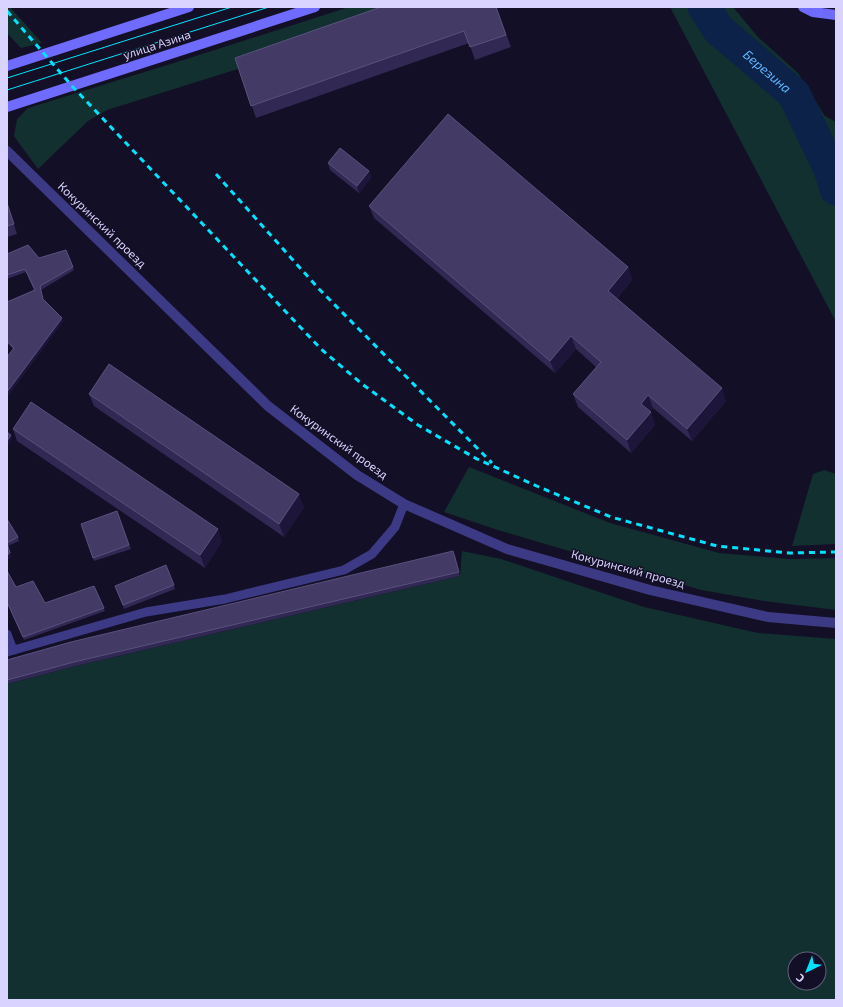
<svg xmlns="http://www.w3.org/2000/svg" width="843" height="1007" font-family="'Exo 2',sans-serif">
<style>
.green{fill:#12302f;fill-rule:evenodd}
.lines{fill:none;stroke-linecap:round;stroke-linejoin:round}
.river{stroke:#0c2248;stroke-width:33}
.lane{stroke:#3d3a85;stroke-width:9}
.street{stroke:#3d3a85;stroke-width:10}
.secondary{stroke:#6f6bff;stroke-width:10}
.tram{stroke:#00e5ff;stroke-width:1}
.rail{stroke:#00e5ff;stroke-width:3;stroke-dasharray:6 5;stroke-linecap:butt}
.wall{fill:#312854}
.shaded-wall{fill:#1d163a}
.building{fill:#433a66;stroke:#5a527e}
.labels{text-anchor:middle;stroke-width:3;stroke-linejoin:round;paint-order:stroke}
.street-label{font-size:12px;fill:#d9d4ff;stroke:#130f26}
.water-label{font-size:13px;font-style:italic;fill:#62b6ff;stroke:#130f26}
</style>
<rect width="100%" height="100%" fill="#130f26"/>
<!-- green -->
<g class="green">
<path d="M 7,7 L 10,7 L 42,43 L 21,48 L 7,33 Z"/>
<path d="M 349,7 L 415,7 L 241,68 L 107,110 L 88,121 L 38,169 L 14,136 L 17,119 L 28,108 L 177,62 Z"/>
<path d="M 670,7 L 733,7 L 758,37 L 798,73 L 825,116 L 836,122 L 836,322 Z"/>
<path d="M 469,467 L 610,523 L 719,553 L 790,559 L 836,558 L 836,610 L 764,601 L 701,590 L 498,530 L 444,512 Z"/>
<path d="M 824,470 L 836,474 L 836,544 L 792,546 L 813,474 Z"/>
<path d="M 462,551 L 501,559 L 644,607 L 758,633 L 836,639 L 836,1000 L 7,1000 L 7,684 L 76,666 L 460,576 ZM 795,959 L 819,959 L 819,983 L 795,983 Z"/>
</g>
<g class="lines">
<!-- river -->
<path class="river" id="s1" d="M 704,7 L 718,29 L 794,94 L 830,169 L 836,189"/>
<!-- lane -->
<g class="lane">
<path d="M 7,634 L 13,650"/>
<path d="M 7,652 L 146,612 L 225,599 L 344,570 L 372,554 L 395,527 L 404,504"/>
</g>
<!-- street -->
<path class="street" d="M 7,151 L 268,406 L 357,475 L 404,504 L 507,549 L 650,590 L 768,617 L 836,623"/>
<!-- secondary -->
<g class="secondary">
<path d="M 803,7 L 813,12 L 836,15"/>
<path d="M 7,66 L 189,7"/>
<path d="M 7,107 L 315,7"/>
</g>
<!-- tram -->
<g class="tram">
<path d="M 7,78 L 232,7"/>
<path d="M 7,90 L 269,7"/>
</g>
<!-- rail -->
<g class="rail">
<path d="M 7,11 L 72,86 L 321,349 L 362,384 L 418,425 L 477,459 L 539,487 L 611,517 L 717,546 L 789,553 L 836,552"/>
<path d="M 216,174 L 318,288 L 492,463"/>
</g>
</g>
<!-- wall -->
<g class="wall">
<path d="M 496,7 L 511,47 L 475,60 L 469,43 L 256,118 L 235,58 Z"/>
<path d="M 328,163 L 369,171 L 371,178 L 359,193 L 330,170 Z"/>
<path d="M 7,202 L 17,234 L 7,237 Z"/>
<path d="M 369,206 L 628,267 L 632,280 L 617,298 L 726,401 L 692,441 L 653,408 L 650,411 L 655,425 L 631,453 L 578,407 L 573,394 L 596,367 L 576,349 L 555,373 L 374,218 Z"/>
<path d="M 66,250 L 74,270 L 41,290 L 43,299 L 63,321 L 7,397 L 7,357 L 13,349 L 7,343 L 7,302 L 34,290 L 26,272 L 7,279 L 7,254 L 39,258 Z"/>
<path d="M 89,394 L 304,507 L 284,537 L 94,406 Z"/>
<path d="M 13,429 L 222,541 L 205,568 L 17,441 Z"/>
<path d="M 117,511 L 131,549 L 94,561 L 81,524 Z"/>
<path d="M 7,519 L 18,537 L 19,541 L 8,546 L 11,557 L 7,560 Z"/>
<path d="M 455,555 L 460,576 L 76,666 L 7,684 L 7,660 Z"/>
<path d="M 7,571 L 16,587 L 45,603 L 94,586 L 105,611 L 24,640 L 11,611 L 7,604 Z"/>
<path d="M 174,585 L 175,589 L 124,609 L 115,586 Z"/>
</g>
<!-- shaded-wall -->
<g class="shaded-wall">
<path d="M 369,171 L 371,178 L 359,193 L 357,186 Z"/>
<path d="M 628,267 L 632,280 L 612,303 L 608,291 Z"/>
<path d="M 62,318 L 63,321 L 7,397 L 7,392 Z"/>
<path d="M 571,336 L 576,349 L 555,373 L 550,361 Z"/>
<path d="M 722,388 L 726,401 L 692,441 L 687,429 Z"/>
<path d="M 648,395 L 653,408 L 646,416 L 641,404 Z"/>
<path d="M 651,412 L 655,425 L 631,453 L 627,440 Z"/>
<path d="M 11,435 L 12,439 L 7,447 L 7,441 Z"/>
<path d="M 299,494 L 304,507 L 284,537 L 279,524 Z"/>
<path d="M 218,529 L 222,541 L 205,568 L 200,555 Z"/>
<path d="M 7,543 L 11,557 L 7,560 Z"/>
</g>
<!-- building -->
<g class="building">
<path d="M 381,7 L 496,7 L 506,35 L 470,47 L 464,31 L 251,106 L 235,58 Z"/>
<path d="M 448,114 L 628,267 L 608,291 L 722,388 L 687,429 L 648,395 L 641,404 L 651,412 L 627,440 L 573,394 L 601,362 L 571,336 L 550,361 L 369,206 Z"/>
<path d="M 340,148 L 369,171 L 357,186 L 328,163 Z"/>
<path d="M 7,203 L 14,224 L 7,226 Z"/>
<path d="M 28,245 L 39,258 L 66,250 L 73,267 L 40,286 L 43,299 L 62,318 L 7,392 L 7,357 L 14,348 L 7,341 L 7,302 L 35,290 L 25,269 L 7,275 L 7,254 Z"/>
<path d="M 109,364 L 299,494 L 279,524 L 89,394 Z"/>
<path d="M 31,402 L 218,529 L 200,555 L 13,429 Z"/>
<path d="M 7,432 L 11,435 L 7,441 Z"/>
<path d="M 117,511 L 129,545 L 93,558 L 81,524 Z"/>
<path d="M 7,519 L 18,537 L 7,543 L 10,553 L 7,555 Z"/>
<path d="M 453,551 L 459,572 L 74,662 L 7,680 L 7,660 L 71,642 Z"/>
<path d="M 166,565 L 174,585 L 123,605 L 115,586 Z"/>
<path d="M 7,571 L 16,587 L 33,581 L 45,603 L 94,586 L 104,608 L 23,637 L 7,602 Z"/>
</g>
<g class="labels">
<!-- street labels -->
<g class="street-label">
<text transform="translate(157 45) rotate(-18)" y="4">улица Азина</text>
<text transform="translate(102 225) rotate(44)" y="4">Кокуринский проезд</text>
<text transform="translate(339 442) rotate(36)" y="4">Кокуринский проезд</text>
<text transform="translate(628 569) rotate(15)" y="4">Кокуринский проезд</text>
</g>
<!-- water labels -->
<g class="water-label">
<text dy="5" stroke="none"><textPath href="#s1" startOffset="91">Березина</textPath></text>
</g>
</g>
<!-- border -->
<rect width="843" height="1007" fill="none" stroke="#d9d4ff" stroke-width="16"/>
<!-- north arrow -->
<g transform="translate(807 971) rotate(223)"><circle r="19" fill="#130f26" stroke="#625e7d"/>
<path d="M0-3L7 15L0 10L-7 15Z" fill="#00e5ff"/>
<text y="-6" font-size="11" font-weight="bold" text-anchor="middle" fill="#d9d4ff">С</text>
</g>
</svg>
